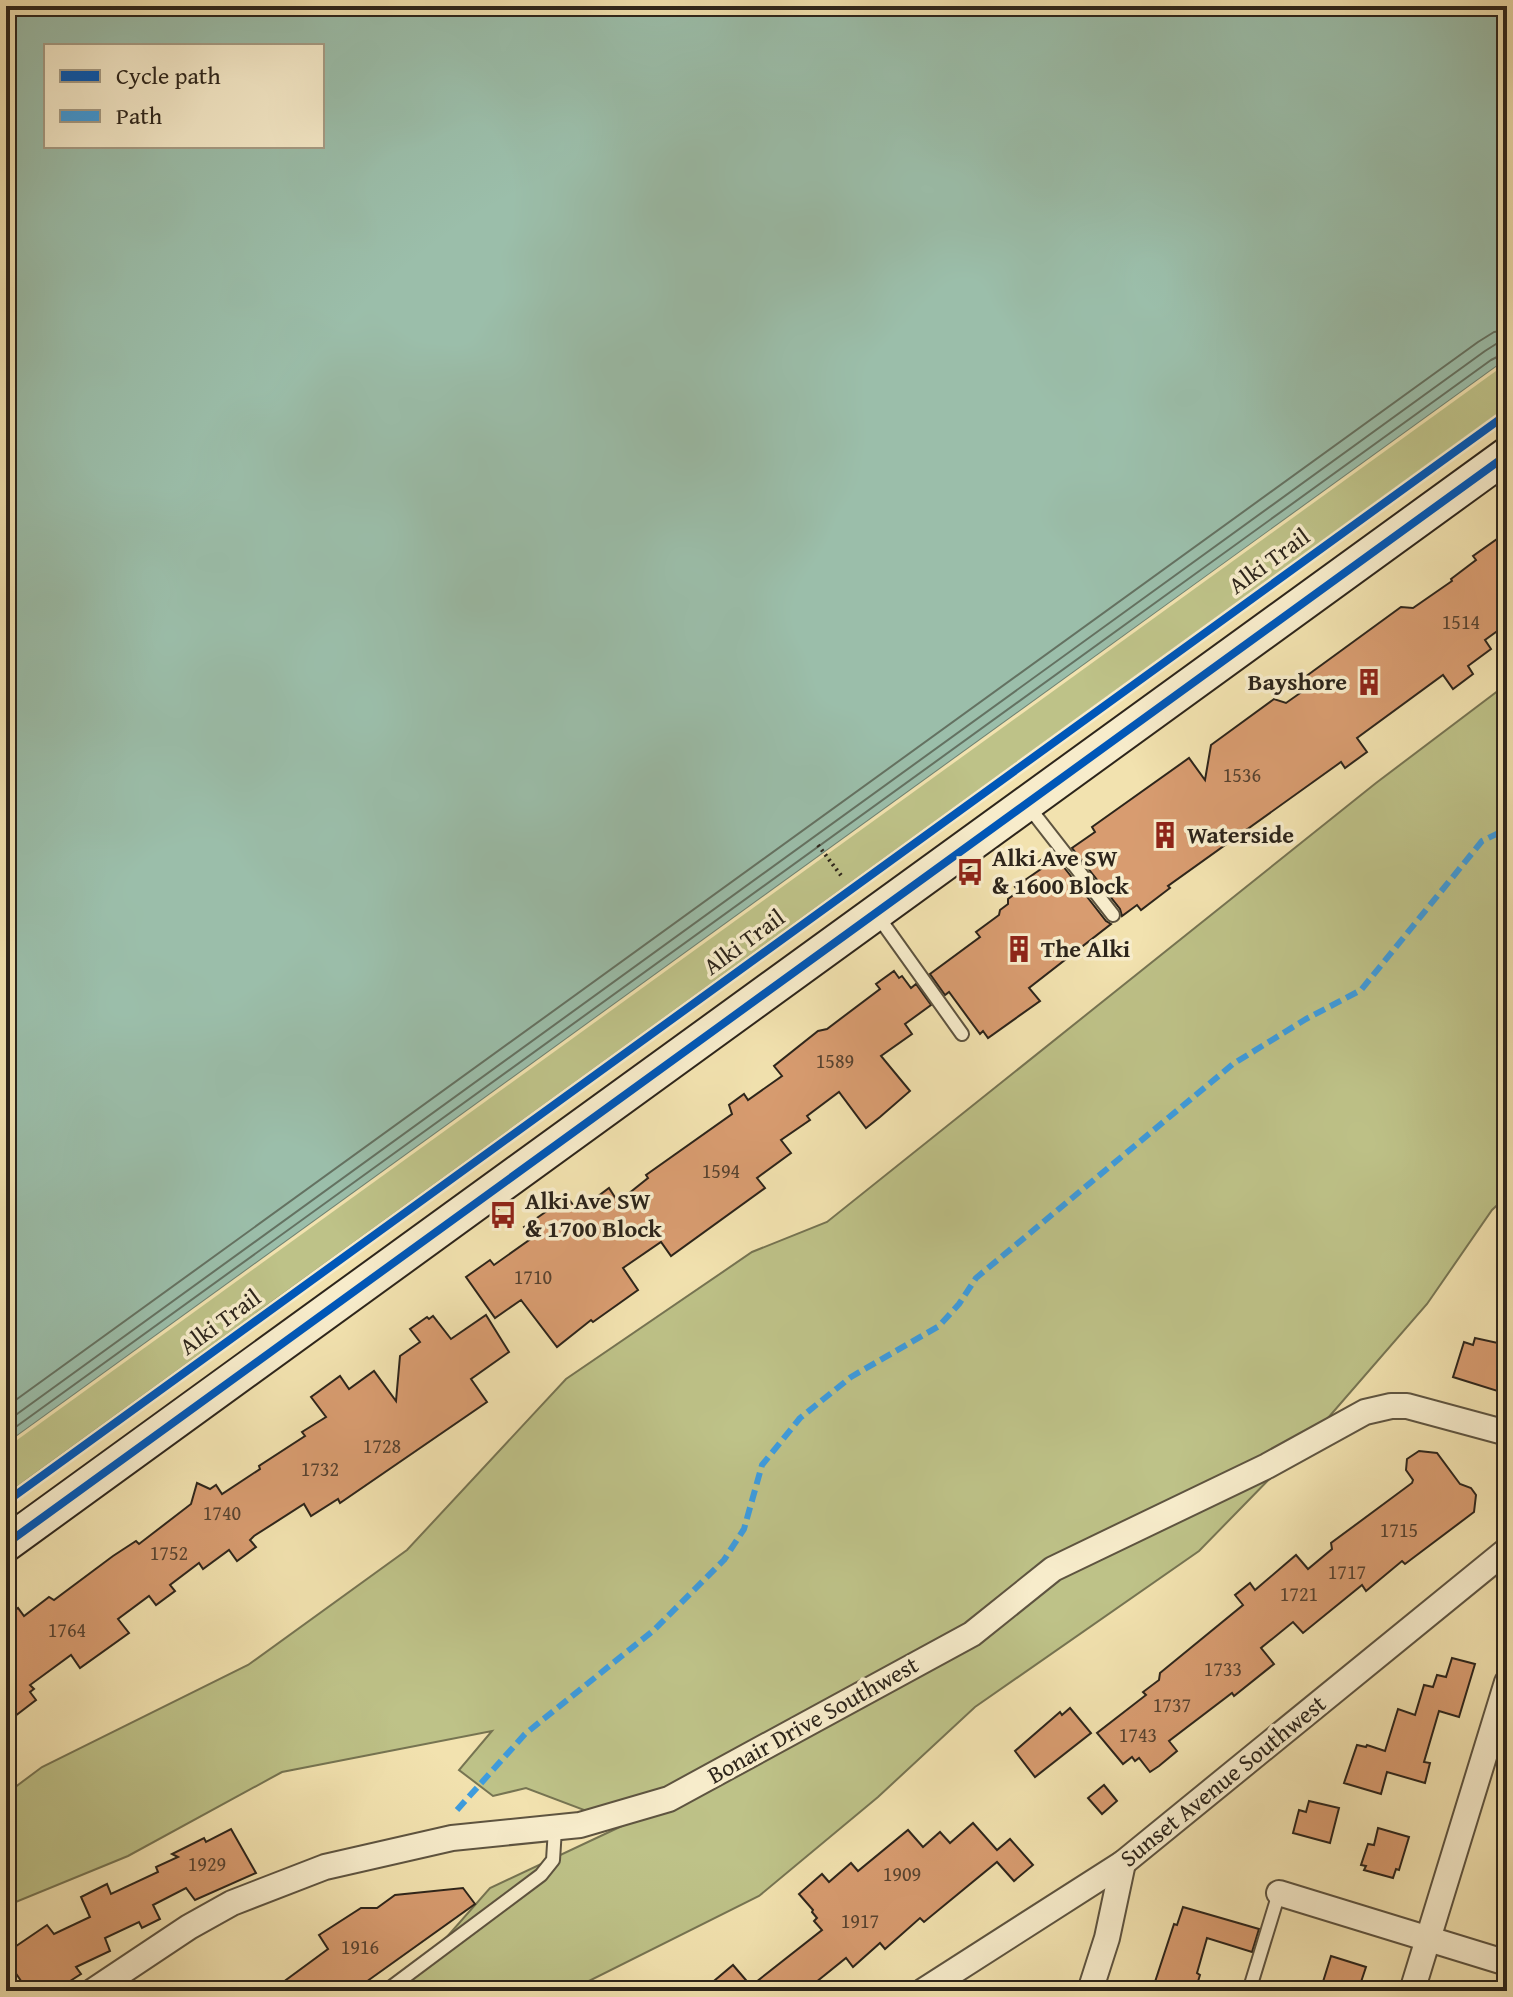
<svg xmlns="http://www.w3.org/2000/svg" width="1513" height="1997" font-family="'Gentium Book Plus',serif">
<style>
.green{fill:#bec288;stroke:#767452;stroke-width:2}
.water{fill:#9bbeaa;stroke:#6f8171;stroke-width:2;fill-rule:evenodd}
.pier{fill:#f2e2af}
.lines{fill:none;stroke-linecap:round;stroke-linejoin:round}
.shore{stroke:#647262;stroke-width:2}
.building{fill:#d89c70;stroke:#2d251b;stroke-width:2}
.service-casing{stroke:#5e5440;stroke-width:16}
.minor-casing{stroke:#5e5440;stroke-width:28}
.secondary-casing{stroke:#2d251b;stroke-width:38}
.path{stroke:#2d251b;stroke-width:4;stroke-dasharray:2 4;stroke-linecap:butt}
.service{stroke:#f7eccb;stroke-width:12}
.minor{stroke:#f7eccb;stroke-width:24}
.secondary{stroke:#f7eccb;stroke-width:34}
.quiet{stroke:#3d9cdf;stroke-width:6;stroke-dasharray:12 6;stroke-linecap:butt}
.cycleway-casing{stroke:#f7eccb;stroke-width:13}
.cycleway{stroke:#0057b8;stroke-width:8}
.labels{text-anchor:middle;stroke-width:7;stroke-linejoin:round;paint-order:stroke}
.number-label{font-size:20px;fill:#584330}
.street-label{font-size:24px;fill:#2d251b;stroke:#f7eccb}
.poi-label{font-size:24px;font-weight:bold;fill:#2d251b;stroke:#f7eccb;text-anchor:start}
</style>
<rect width="100%" height="100%" fill="#f2e2af"/>
<filter id="stains"><feTurbulence type="fractalNoise" baseFrequency=".0025" numOctaves="4"/><feColorMatrix values="0 0 0 0 .2 0 0 0 0 .09 0 0 0 0 .02 0 0 0 .5 -.17"/></filter>
<radialGradient id="worn" r=".72"><stop offset=".6" stop-color="#630" stop-opacity="0"/><stop offset="1" stop-color="#630" stop-opacity=".3"/></radialGradient>
<!-- green -->
<g class="green">
<path d="M 1507,359 L 1507,406 L 1494,417 L 6,1495 L 6,1444 Z"/>
<path d="M 1507,684 L 1507,1196 L 1492,1210 L 1427,1304 L 1321,1426 L 1199,1551 L 975,1707 L 878,1797 L 759,1896 L 569,1991 L 399,1991 L 490,1888 L 624,1825 L 526,1788 L 493,1796 L 459,1770 L 492,1731 L 282,1772 L 128,1856 L 6,1906 L 6,1794 L 42,1767 L 248,1665 L 407,1550 L 566,1379 L 752,1252 L 827,1222 L 1376,783 Z"/>
</g>
<!-- water -->
<path class="water" d="M 6,6 L 1507,6 L 1507,359 L 6,1444 ZM 46,46 L 322,46 L 322,146 L 46,146 Z"/>
<!-- pier -->
<path class="pier" d="M 1507,359 L 1507,363 L 6,1448 L 6,1444 Z"/>
<g class="lines">
<!-- shore -->
<g class="shore">
<path d="M 6,1407 L 1478,342 L 1494,332 L 1507,330"/>
<path d="M 6,1422 L 1485,351 L 1496,344 L 1507,342"/>
<path d="M 6,1434 L 1491,360 L 1507,352"/>
</g>
</g>
<!-- building -->
<g class="building">
<path d="M 1507,532 L 1507,624 L 1485,640 L 1491,649 L 1468,666 L 1473,674 L 1453,689 L 1443,675 L 1357,738 L 1367,752 L 1345,768 L 1341,762 L 1168,886 L 1170,888 L 1141,910 L 1137,905 L 1122,916 L 1120,909 L 1072,848 L 1095,832 L 1092,827 L 1189,758 L 1205,780 L 1211,745 L 1274,699 L 1286,703 L 1303,691 L 1305,677 L 1401,607 L 1413,608 L 1452,581 L 1451,579 L 1476,560 L 1473,556 Z"/>
<path d="M 1052,852 L 1106,921 L 1111,924 L 1029,988 L 1040,1001 L 988,1038 L 983,1031 L 980,1034 L 949,992 L 945,995 L 930,974 L 980,937 L 976,932 L 999,915 L 1000,910 L 1008,904 L 1008,899 L 1019,891 L 1015,887 L 1041,869 L 1037,863 Z"/>
<path d="M 894,971 L 899,978 L 902,976 L 911,988 L 916,984 L 931,1005 L 905,1024 L 912,1034 L 881,1056 L 910,1091 L 880,1117 L 866,1128 L 839,1092 L 807,1116 L 810,1120 L 781,1140 L 791,1153 L 757,1178 L 765,1188 L 671,1256 L 661,1242 L 623,1268 L 638,1290 L 593,1322 L 591,1320 L 557,1347 L 521,1300 L 495,1318 L 466,1277 L 490,1260 L 494,1265 L 532,1238 L 524,1227 L 567,1197 L 578,1211 L 609,1188 L 618,1202 L 648,1178 L 646,1175 L 732,1114 L 729,1105 L 744,1094 L 748,1100 L 782,1076 L 774,1066 L 818,1031 L 827,1029 L 880,989 L 876,984 Z"/>
<path d="M 486,1315 L 509,1352 L 471,1379 L 487,1402 L 340,1503 L 338,1499 L 311,1516 L 304,1504 L 254,1536 L 250,1540 L 256,1547 L 237,1561 L 229,1550 L 203,1569 L 199,1563 L 170,1585 L 175,1591 L 156,1605 L 149,1596 L 118,1619 L 129,1633 L 80,1668 L 71,1655 L 30,1685 L 34,1689 L 30,1692 L 36,1700 L 6,1723 L 6,1617 L 18,1608 L 24,1616 L 49,1597 L 54,1600 L 113,1556 L 136,1541 L 139,1544 L 191,1504 L 197,1483 L 210,1489 L 216,1485 L 222,1494 L 260,1469 L 259,1466 L 305,1436 L 302,1432 L 326,1417 L 311,1397 L 340,1376 L 349,1389 L 374,1371 L 396,1401 L 400,1356 L 420,1342 L 410,1329 L 427,1317 L 429,1319 L 433,1316 L 451,1339 Z"/>
<path d="M 1475,1338 L 1507,1345 L 1507,1394 L 1453,1377 L 1464,1342 L 1473,1345 Z"/>
<path d="M 1419,1451 L 1437,1453 L 1460,1484 L 1471,1488 L 1476,1495 L 1474,1512 L 1405,1564 L 1402,1561 L 1366,1591 L 1362,1585 L 1303,1633 L 1293,1622 L 1261,1648 L 1274,1664 L 1234,1696 L 1232,1693 L 1169,1741 L 1177,1751 L 1159,1766 L 1150,1772 L 1139,1758 L 1135,1761 L 1132,1757 L 1123,1764 L 1097,1733 L 1146,1695 L 1143,1692 L 1159,1680 L 1160,1673 L 1243,1605 L 1235,1595 L 1250,1583 L 1255,1590 L 1296,1555 L 1308,1569 L 1332,1549 L 1331,1543 L 1412,1483 L 1413,1480 L 1406,1470 L 1407,1459 Z"/>
<path d="M 1452,1658 L 1475,1664 L 1459,1717 L 1439,1711 L 1424,1762 L 1430,1763 L 1425,1783 L 1387,1772 L 1381,1794 L 1344,1783 L 1357,1745 L 1366,1747 L 1367,1745 L 1385,1751 L 1398,1709 L 1415,1715 L 1424,1685 L 1433,1687 L 1437,1675 L 1446,1677 Z"/>
<path d="M 1070,1708 L 1091,1733 L 1035,1777 L 1015,1751 L 1060,1712 L 1062,1715 Z"/>
<path d="M 1104,1785 L 1117,1801 L 1102,1814 L 1088,1798 Z"/>
<path d="M 1309,1801 L 1339,1808 L 1330,1843 L 1293,1833 L 1299,1810 L 1306,1812 Z"/>
<path d="M 973,1823 L 997,1850 L 1010,1839 L 1033,1865 L 1014,1881 L 997,1862 L 924,1922 L 920,1918 L 885,1949 L 880,1943 L 853,1967 L 846,1958 L 805,1991 L 702,1991 L 733,1965 L 751,1986 L 822,1930 L 814,1921 L 817,1918 L 812,1912 L 813,1910 L 799,1894 L 822,1874 L 829,1882 L 851,1863 L 858,1871 L 908,1830 L 923,1847 L 940,1832 L 950,1843 Z"/>
<path d="M 1378,1828 L 1409,1837 L 1399,1870 L 1396,1869 L 1393,1878 L 1364,1870 L 1366,1866 L 1361,1865 L 1368,1844 L 1374,1845 Z"/>
<path d="M 231,1829 L 256,1873 L 195,1900 L 186,1888 L 153,1905 L 160,1919 L 142,1928 L 139,1922 L 105,1938 L 110,1951 L 76,1967 L 81,1974 L 67,1983 L 52,1981 L 37,1991 L 28,1991 L 6,1959 L 6,1953 L 47,1925 L 54,1934 L 90,1917 L 81,1897 L 107,1884 L 111,1894 L 158,1872 L 156,1867 L 178,1857 L 172,1854 L 204,1838 L 206,1842 Z"/>
<path d="M 463,1888 L 475,1904 L 366,1982 L 371,1991 L 271,1991 L 328,1949 L 319,1935 L 361,1908 L 377,1908 L 395,1895 Z"/>
<path d="M 1183,1907 L 1259,1929 L 1252,1952 L 1207,1938 L 1197,1973 L 1200,1975 L 1195,1991 L 1152,1991 L 1174,1924 L 1177,1925 Z"/>
<path d="M 1331,1956 L 1366,1967 L 1360,1985 L 1355,1983 L 1352,1991 L 1342,1991 L 1322,1985 Z"/>
</g>
<g class="lines">
<!-- service casing -->
<g class="service-casing">
<g id="service">
<path d="M 1028,806 L 1113,915"/>
<path d="M 877,915 L 962,1034"/>
<path d="M 386,1991 L 541,1875 L 553,1860 L 555,1829"/>
<path d="M 1249,1991 L 1279,1893"/>
</g>
</g>
<!-- minor casing -->
<g class="minor-casing">
<g id="minor">
<path d="M 1279,1893 L 1507,1963"/>
<path d="M 93,1991 L 189,1927 L 232,1903 L 325,1867 L 452,1838 L 580,1825 L 669,1799 L 972,1634 L 1053,1569 L 1267,1466 L 1365,1412 L 1391,1406 L 1407,1406 L 1507,1433"/>
<path d="M 923,1991 L 1123,1863 L 1507,1550"/>
<path d="M 1090,1991 L 1107,1938 L 1123,1863"/>
<path d="M 1412,1991 L 1507,1682"/>
</g>
</g>
<!-- secondary casing -->
<g class="secondary-casing">
<path id="secondary" d="M 6,1544 L 1507,455"/>
</g>
<!-- path -->
<path class="path" d="M 818,845 L 843,878"/>
<!-- service -->
<use href="#service" class="service"/>
<!-- minor -->
<use href="#minor" class="minor"/>
<!-- secondary -->
<use href="#secondary" class="secondary"/>
<!-- quiet -->
<path class="quiet" d="M 457,1810 L 525,1734 L 654,1630 L 724,1560 L 744,1529 L 762,1465 L 800,1418 L 851,1377 L 939,1326 L 959,1304 L 976,1278 L 1233,1064 L 1306,1019 L 1361,990 L 1482,841 L 1507,829"/>
<!-- cycleway casing -->
<g class="cycleway-casing">
<g id="cycleway">
<path d="M 6,1502 L 1507,414"/>
<path d="M 6,1544 L 1507,455"/>
</g>
</g>
<!-- cycleway -->
<use href="#cycleway" class="cycleway"/>
</g>
<!-- icons -->
<defs>
<g id="building-bare" transform="scale(2.16)"><path d="M-4-6H4V6H1V3H-1V6H-4ZM-2.5-4.3h1.7v1.8h-1.7ZM.8-4.3h1.7v1.8H.8ZM-2.5-1h1.7V.8h-1.7ZM.8-1h1.7V.8H.8Z" fill="#8f2418" stroke="#f7eccb" stroke-width="2.5" paint-order="stroke"/></g>
<g id="bus-bare" transform="scale(2.16)"><path d="M-5-6H5V4H4V6H2V4H-2V6H-4V4H-5ZM-3.5-4V0h7V-4ZM-3.5 1.2v1.5H-2V1.2ZM2 1.2v1.5H3.5V1.2Z" fill="#8f2418" stroke="#f7eccb" stroke-width="2.5" paint-order="stroke"/></g>
</defs>
<g fill-rule="evenodd">
<use href="#building-bare" x="1369" y="682"/>
<use href="#building-bare" x="1165" y="835"/>
<use href="#bus-bare" x="970" y="872"/>
<use href="#building-bare" x="1019" y="949"/>
<use href="#bus-bare" x="503" y="1215"/>
</g>
<g class="labels">
<!-- number labels -->
<g class="number-label">
<text x="1461" y="629">1514</text>
<text x="1242" y="782">1536</text>
<text x="835" y="1068">1589</text>
<text x="721" y="1178">1594</text>
<text x="533" y="1284">1710</text>
<text x="382" y="1453">1728</text>
<text x="320" y="1476">1732</text>
<text x="222" y="1520">1740</text>
<text x="1399" y="1537">1715</text>
<text x="169" y="1560">1752</text>
<text x="1347" y="1579">1717</text>
<text x="1299" y="1601">1721</text>
<text x="67" y="1637">1764</text>
<text x="1223" y="1676">1733</text>
<text x="1172" y="1712">1737</text>
<text x="1138" y="1742">1743</text>
<text x="207" y="1871">1929</text>
<text x="902" y="1881">1909</text>
<text x="860" y="1928">1917</text>
<text x="360" y="1954">1916</text>
</g>
<!-- street labels -->
<g class="street-label">
<text transform="translate(1269 561) rotate(-36)" y="8">Alki Trail</text>
<text transform="translate(744 942) rotate(-36)" y="8">Alki Trail</text>
<text transform="translate(220 1322) rotate(-36)" y="8">Alki Trail</text>
<text transform="translate(813 1720) rotate(-29)" y="8">Bonair Drive Southwest</text>
<text transform="translate(1223 1781) rotate(-39)" y="8">Sunset Avenue Southwest</text>
</g>
<!-- poi labels -->
<g class="poi-label">
<text x="1347" y="690" text-anchor="end">Bayshore</text>
<text x="1187" y="843">Waterside</text>
<text x="992" y="866">Alki Ave SW<tspan x="992" dy="28">&amp; 1600 Block</tspan></text>
<text x="1041" y="957">The Alki</text>
<text x="525" y="1209">Alki Ave SW<tspan x="525" dy="28">&amp; 1700 Block</tspan></text>
</g>
</g>
<!-- margin -->
<rect width="1513" height="1997" fill="none" stroke="#f2e2af" stroke-width="32"/>
<rect x="8" y="8" width="1497" height="1981" fill="none" stroke="#2d251b" stroke-width="4"/>
<rect x="16" y="16" width="1481" height="1965" fill="none" stroke="#2d251b" stroke-width="2"/>
<!-- legend -->
<rect x="44" y="44" width="280" height="104" fill="#f7eccb" stroke="#a69c85" stroke-width="2"/>
<rect x="60" y="70" width="40" height="12" fill="#0057b8" stroke="#a69c85" stroke-width="2"/>
<text x="116" y="84" font-size="24" fill="#2d251b">Cycle path</text>
<rect x="60" y="110" width="40" height="12" fill="#3d9cdf" stroke="#a69c85" stroke-width="2"/>
<text x="116" y="124" font-size="24" fill="#2d251b">Path</text>
<rect width="100%" height="100%" filter="url(#stains)"/>
<rect width="100%" height="100%" fill="url(#worn)"/>
</svg>
